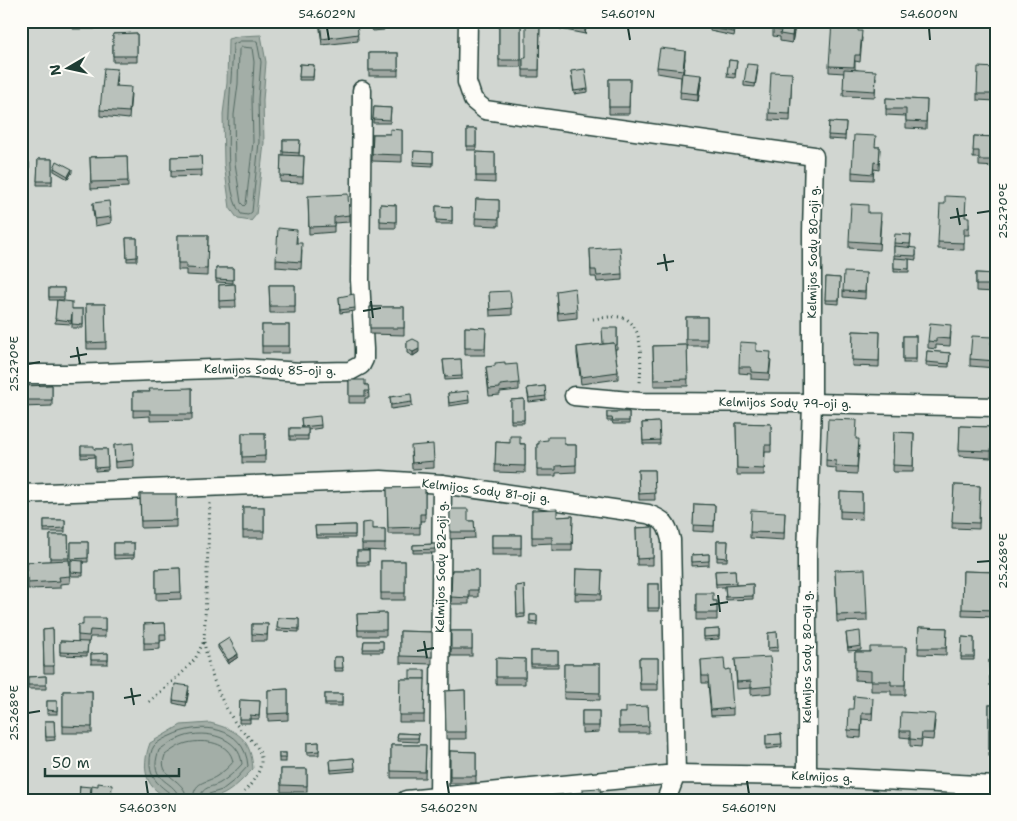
<svg xmlns="http://www.w3.org/2000/svg" width="1017" height="821" font-family="'Shantell Sans',sans-serif">
<style>
.green{fill:#d1d6d1;stroke:#788a82}
.water{fill:#a3aea7;stroke:#6e8179}
.lines{fill:none;stroke-linecap:round;stroke-linejoin:round}
.shore{stroke:#546a62;stroke-width:1}
.minor-casing{stroke:#1f3d34;stroke-width:21}
.path{stroke:#1f3d34;stroke-width:3;stroke-dasharray:1 4;stroke-linecap:butt}
.minor{stroke:#fdfcf7;stroke-width:18}
.wall{fill:#9fa6a1;stroke:#1f3d34}
.shaded-wall{fill:#828783;stroke:#1f3d34}
.building{fill:#b9c1bb;stroke:#1f3d34}
.ticks{fill:none;stroke:#1f3d34;stroke-width:2}
.labels{text-anchor:middle;stroke-width:4;stroke-linejoin:round;paint-order:stroke}
.street-label{font-size:12px;fill:#1f3d34;stroke:#fdfcf7}
.neatline{fill:none;stroke:#1f3d34;stroke-width:2}
.ticks-label{font-size:12px;text-anchor:middle;fill:#1f3d34}
</style>
<rect width="100%" height="100%" fill="#f4f4ef"/>
<filter id="ink" filterUnits="userSpaceOnUse"><feTurbulence type="fractalNoise" baseFrequency=".02" numOctaves="2"/><feDisplacementMap in="SourceGraphic" scale="10" xChannelSelector="R" yChannelSelector="G"/><feConvolveMatrix kernelMatrix="1 2 1 2 8 2 1 2 1" color-interpolation-filters="sRGB"/></filter>
<g filter="url(#ink)">
<!-- green -->
<rect class="green" x="21" y="21" width="975" height="779"/>
<!-- water -->
<g class="water">
<path d="M 261,35 L 266,62 L 263,100 L 264,143 L 256,215 L 251,221 L 238,219 L 230,208 L 224,164 L 223,114 L 227,83 L 228,39 L 240,36 Z"/>
<path d="M 210,723 C 238,730 251,739 253,769 C 244,778 235,788 224,794 C 214,799 201,800 190,800 C 152,800 137,778 150,743 L 181,725 Z"/>
</g>
<g class="lines">
<!-- shore -->
<g class="shore">
<path d="M 241,41 L 257,41 L 261,62 L 258,99 L 259,142 L 252,212 L 248,215 L 241,214 C 219,186 232,82 233,45 Z"/>
<path d="M 242,47 L 252,48 L 254,62 L 252,99 L 253,142 L 246,204 L 244,206 L 241,203 L 235,163 L 234,115 L 238,84 L 239,50 Z"/>
<path d="M 173,800 L 171,794 C 159,785 149,778 150,761 C 150,757 151,750 154,746 C 157,742 165,738 170,736 C 200,721 245,726 248,766 L 236,779 L 222,790 L 209,794 L 207,800"/>
<path d="M 179,800 C 178,779 146,785 159,750 C 166,745 174,740 183,737 C 205,729 240,737 242,764 C 236,771 228,778 220,783 C 211,788 201,786 200,800"/>
<path d="M 187,800 C 186,777 156,779 165,755 C 172,750 179,745 187,743 C 204,739 230,742 233,762 C 229,767 223,772 217,776 C 205,784 194,780 193,800"/>
</g>
<!-- minor casing -->
<g class="minor-casing">
<g id="minor">
<path d="M 468,21 L 467,82 L 473,100 L 485,110 L 814,156 L 812,232 L 812,403 L 807,556 L 807,776"/>
<path d="M 21,374 L 70,374 L 240,368 L 301,372 L 350,371 L 361,365 L 364,359 L 364,349 L 360,280 L 362,90"/>
<path d="M 574,396 L 641,402 L 812,403 L 996,407"/>
<path d="M 21,494 L 381,480 L 442,484 L 648,514 C 664,520 667,523 671,540 L 676,774 L 406,800"/>
<path d="M 439,800 L 442,484"/>
<path d="M 666,800 L 676,774 L 807,776 L 996,786"/>
</g>
</g>
<!-- path -->
<g class="path">
<path d="M 593,319 C 602,318 615,315 624,318 C 646,327 640,367 640,386"/>
<path d="M 204,642 C 209,671 218,696 234,721 C 242,734 259,742 261,758 C 262,772 252,783 244,792"/>
<path d="M 149,702 L 183,672 L 195,659 L 204,641 L 210,502"/>
</g>
<!-- minor -->
<use href="#minor" class="minor"/>
</g>
<!-- wall -->
<g class="wall">
<path d="M 58,21 L 95,21 L 95,29 L 73,29 L 73,23 L 58,22 Z"/>
<path d="M 319,21 L 357,21 L 358,41 L 322,45 Z"/>
<path d="M 372,21 L 384,21 L 384,30 L 372,31 Z"/>
<path d="M 393,21 L 408,21 L 408,23 L 393,25 Z"/>
<path d="M 540,21 L 539,77 L 523,77 L 523,58 L 526,58 Z"/>
<path d="M 560,21 L 587,21 L 585,34 L 560,29 Z"/>
<path d="M 680,21 L 702,21 L 701,26 L 680,22 Z"/>
<path d="M 774,21 L 814,21 L 813,27 L 795,24 L 792,43 L 780,41 L 780,37 L 773,36 L 773,29 Z"/>
<path d="M 984,21 L 996,21 L 996,23 L 984,22 Z"/>
<rect x="499" y="24" width="22" height="43"/>
<path d="M 736,25 L 734,36 L 710,31 L 710,28 Z"/>
<path d="M 858,31 L 862,38 L 860,62 L 855,61 L 855,69 L 876,77 L 875,97 L 843,96 L 844,73 L 829,72 L 829,66 Z"/>
<path d="M 137,33 L 137,62 L 113,62 L 113,34 Z"/>
<rect x="369" y="53" width="29" height="23"/>
<path d="M 685,58 L 683,73 L 701,82 L 698,101 L 680,99 L 681,77 L 657,73 L 657,67 Z"/>
<path d="M 729,60 L 737,61 L 735,78 L 727,77 Z"/>
<path d="M 300,64 L 314,65 L 313,80 L 299,80 Z"/>
<path d="M 996,68 L 996,101 L 977,100 L 977,94 Z"/>
<path d="M 758,69 L 755,87 L 744,86 L 744,82 Z"/>
<path d="M 571,71 L 588,89 L 588,92 L 574,94 Z"/>
<path d="M 792,73 L 790,121 L 769,120 L 769,113 Z"/>
<path d="M 117,76 L 116,86 L 131,94 L 129,119 L 100,116 L 100,110 Z"/>
<path d="M 609,79 L 630,79 L 629,114 L 609,114 Z"/>
<path d="M 21,84 L 23,84 L 24,116 L 21,117 Z"/>
<path d="M 886,98 L 927,100 L 926,129 L 906,128 L 906,116 L 886,115 Z"/>
<path d="M 374,107 L 391,108 L 390,123 L 373,123 Z"/>
<path d="M 829,122 L 846,123 L 845,140 L 828,139 Z"/>
<rect x="467" y="129" width="9" height="21"/>
<path d="M 402,130 L 402,162 L 372,161 L 373,134 L 390,134 Z"/>
<path d="M 974,136 L 996,137 L 996,167 L 979,166 L 979,158 L 973,158 Z"/>
<path d="M 283,140 L 300,140 L 299,156 L 304,156 L 303,183 L 280,182 L 281,155 L 283,155 Z"/>
<path d="M 875,147 L 880,147 L 879,170 L 874,169 L 873,180 L 852,179 L 852,172 Z"/>
<path d="M 414,151 L 433,152 L 433,166 L 413,165 Z"/>
<path d="M 476,152 L 495,153 L 495,183 L 476,182 Z"/>
<path d="M 127,156 L 128,187 L 91,189 L 90,157 Z"/>
<path d="M 201,156 L 202,176 L 171,177 L 171,157 Z"/>
<path d="M 38,159 L 52,159 L 52,185 L 37,185 Z"/>
<rect x="21" y="163" width="8" height="33"/>
<path d="M 54,168 L 72,172 L 68,179 L 54,171 Z"/>
<path d="M 308,196 L 349,215 L 349,222 L 334,223 L 334,232 L 309,234 Z"/>
<path d="M 476,199 L 499,200 L 499,226 L 475,225 Z"/>
<path d="M 93,203 L 111,217 L 111,223 L 95,226 L 93,210 Z"/>
<path d="M 380,204 L 396,205 L 396,228 L 380,228 Z"/>
<path d="M 436,206 L 452,207 L 452,224 L 436,224 Z"/>
<path d="M 868,213 L 881,220 L 879,250 L 849,248 L 849,241 Z"/>
<path d="M 965,217 L 969,224 L 969,235 L 964,235 L 964,250 L 938,249 L 938,242 Z"/>
<path d="M 178,235 L 208,235 L 207,276 L 186,275 L 186,270 L 178,270 Z"/>
<path d="M 911,235 L 910,247 L 916,251 L 916,260 L 909,259 L 909,272 L 894,272 L 894,243 Z"/>
<path d="M 297,237 L 297,243 L 302,250 L 301,269 L 276,267 L 276,260 Z"/>
<path d="M 126,238 L 137,238 L 137,261 L 127,261 Z"/>
<path d="M 590,249 L 622,274 L 622,280 L 597,282 L 596,277 L 591,277 Z"/>
<path d="M 216,268 L 233,268 L 233,283 L 216,282 Z"/>
<path d="M 866,273 L 865,299 L 843,297 L 843,291 Z"/>
<path d="M 976,273 L 996,274 L 995,292 L 976,291 Z"/>
<path d="M 826,277 L 840,278 L 839,304 L 825,303 Z"/>
<path d="M 235,284 L 236,307 L 219,307 L 219,285 Z"/>
<path d="M 269,285 L 295,285 L 295,313 L 270,313 Z"/>
<path d="M 49,288 L 64,288 L 64,300 L 58,300 L 72,309 L 83,309 L 83,328 L 72,328 L 72,317 L 71,324 L 55,323 L 57,300 L 49,300 Z"/>
<path d="M 556,291 L 577,311 L 577,318 L 558,320 Z"/>
<path d="M 489,292 L 512,308 L 512,315 L 490,316 Z"/>
<path d="M 339,297 L 355,308 L 355,311 L 340,313 Z"/>
<path d="M 86,304 L 105,304 L 106,349 L 87,349 Z"/>
<path d="M 370,307 L 404,307 L 404,335 L 370,334 Z"/>
<path d="M 686,317 L 707,317 L 707,346 L 687,346 L 688,386 L 654,386 L 653,346 L 686,345 Z"/>
<rect x="262" y="325" width="27" height="28"/>
<path d="M 465,327 L 486,328 L 485,355 L 465,355 Z"/>
<path d="M 617,328 L 617,349 L 615,349 L 618,372 L 618,379 L 581,384 L 577,354 L 577,347 L 603,344 Z"/>
<path d="M 853,331 L 880,332 L 879,367 L 852,366 Z"/>
<path d="M 951,332 L 950,346 L 936,345 L 936,349 L 928,348 L 928,341 Z"/>
<rect x="903" y="336" width="13" height="27"/>
<path d="M 407,342 L 419,352 L 413,356 L 407,353 Z"/>
<path d="M 992,344 L 996,344 L 996,368 L 970,366 L 970,359 Z"/>
<path d="M 756,351 L 771,359 L 769,380 L 751,379 L 751,374 L 739,373 L 739,367 Z"/>
<path d="M 927,351 L 950,353 L 949,367 L 926,366 Z"/>
<path d="M 461,359 L 462,379 L 445,380 L 443,360 Z"/>
<path d="M 505,365 L 519,383 L 519,390 L 500,392 L 500,395 L 489,396 L 486,367 Z"/>
<path d="M 349,380 L 365,385 L 368,385 L 369,398 L 365,398 L 365,403 L 349,403 Z"/>
<path d="M 52,385 L 52,406 L 21,407 L 21,386 Z"/>
<path d="M 545,386 L 546,400 L 529,402 L 527,388 Z"/>
<path d="M 192,388 L 192,420 L 150,421 L 150,416 L 133,417 L 133,392 L 149,392 Z"/>
<path d="M 448,393 L 469,400 L 469,403 L 449,406 Z"/>
<path d="M 390,397 L 412,402 L 412,406 L 391,409 Z"/>
<path d="M 524,399 L 524,423 L 511,423 L 511,400 Z"/>
<path d="M 607,412 L 629,412 L 629,424 L 613,424 L 612,421 L 607,421 Z"/>
<path d="M 301,418 L 321,425 L 321,428 L 308,430 L 308,440 L 290,440 L 290,428 L 302,428 Z"/>
<path d="M 659,422 L 660,444 L 643,444 L 642,423 Z"/>
<path d="M 736,423 L 771,424 L 771,452 L 765,452 L 764,475 L 737,475 Z"/>
<path d="M 960,426 L 992,427 L 991,458 L 959,456 Z"/>
<path d="M 894,432 L 914,433 L 913,472 L 893,472 Z"/>
<rect x="242" y="433" width="23" height="30"/>
<path d="M 857,439 L 859,446 L 857,474 L 836,473 L 836,468 L 826,467 L 826,460 Z"/>
<path d="M 496,442 L 525,444 L 525,473 L 495,472 Z"/>
<path d="M 537,444 L 564,444 L 566,445 L 576,445 L 576,472 L 556,473 L 556,476 L 537,476 Z"/>
<path d="M 114,445 L 134,460 L 134,467 L 115,468 Z"/>
<path d="M 81,446 L 94,449 L 107,449 L 108,470 L 95,471 L 95,457 L 81,458 Z"/>
<path d="M 411,452 L 434,461 L 434,468 L 412,469 Z"/>
<path d="M 638,470 L 654,470 L 655,500 L 639,500 Z"/>
<path d="M 954,485 L 980,486 L 979,529 L 952,528 Z"/>
<path d="M 425,487 L 425,521 L 420,521 L 420,534 L 388,534 L 387,488 Z"/>
<path d="M 840,492 L 862,493 L 862,519 L 840,518 Z"/>
<path d="M 140,494 L 176,494 L 176,527 L 141,528 Z"/>
<path d="M 694,504 L 715,505 L 714,532 L 693,531 Z"/>
<rect x="243" y="507" width="21" height="31"/>
<path d="M 450,509 L 468,521 L 474,521 L 475,538 L 450,539 Z"/>
<path d="M 532,510 L 557,517 L 573,516 L 572,551 L 552,551 L 552,543 L 532,544 Z"/>
<path d="M 785,512 L 784,540 L 750,538 L 750,532 Z"/>
<rect x="44" y="520" width="21" height="12"/>
<path d="M 362,523 L 372,529 L 385,529 L 385,551 L 362,550 Z"/>
<path d="M 355,525 L 355,538 L 316,538 L 315,526 Z"/>
<path d="M 653,527 L 653,565 L 637,565 L 636,528 Z"/>
<path d="M 50,535 L 68,535 L 69,560 L 70,583 L 60,584 L 60,588 L 28,589 L 27,562 L 50,561 Z"/>
<rect x="492" y="535" width="29" height="20"/>
<path d="M 717,541 L 728,541 L 727,561 L 717,561 Z"/>
<path d="M 71,542 L 88,542 L 88,562 L 83,562 L 83,576 L 71,576 Z"/>
<path d="M 114,543 L 134,543 L 134,558 L 114,559 Z"/>
<path d="M 435,544 L 435,553 L 413,553 L 413,545 Z"/>
<rect x="357" y="551" width="12" height="14"/>
<path d="M 709,554 L 709,565 L 692,566 L 692,555 Z"/>
<rect x="381" y="561" width="24" height="39"/>
<path d="M 180,568 L 181,599 L 156,600 L 156,569 Z"/>
<path d="M 576,569 L 602,570 L 601,600 L 575,600 Z"/>
<path d="M 452,570 L 478,570 L 478,597 L 469,597 L 469,604 L 451,604 Z"/>
<path d="M 735,570 L 736,585 L 753,584 L 753,599 L 726,600 L 725,587 L 716,587 L 715,571 Z"/>
<path d="M 835,570 L 867,614 L 867,621 L 837,622 Z"/>
<path d="M 963,571 L 996,572 L 996,617 L 962,616 Z"/>
<rect x="648" y="584" width="11" height="27"/>
<path d="M 524,585 L 525,617 L 517,618 L 516,586 Z"/>
<path d="M 696,593 L 713,601 L 717,601 L 717,620 L 696,620 Z"/>
<path d="M 21,598 L 25,598 L 26,654 L 21,654 Z"/>
<path d="M 386,613 L 386,636 L 358,636 L 357,614 Z"/>
<rect x="530" y="615" width="7" height="10"/>
<path d="M 105,618 L 105,637 L 90,637 L 89,642 L 88,642 L 87,656 L 60,655 L 60,641 L 78,642 L 78,625 L 83,625 Z"/>
<path d="M 278,618 L 299,619 L 299,632 L 277,631 Z"/>
<path d="M 165,623 L 166,640 L 160,641 L 160,649 L 144,650 L 144,624 Z"/>
<path d="M 252,624 L 268,624 L 267,641 L 252,641 Z"/>
<path d="M 919,627 L 947,628 L 946,655 L 918,654 Z"/>
<path d="M 53,629 L 54,673 L 44,673 L 43,630 Z"/>
<path d="M 719,629 L 719,639 L 704,640 L 704,630 Z"/>
<path d="M 400,631 L 432,632 L 432,664 L 400,663 Z"/>
<rect x="451" y="631" width="21" height="25"/>
<path d="M 777,632 L 778,651 L 768,651 L 768,633 Z"/>
<path d="M 846,633 L 861,646 L 861,650 L 848,651 Z"/>
<path d="M 962,637 L 974,638 L 974,660 L 961,660 Z"/>
<path d="M 364,641 L 383,641 L 383,652 L 363,652 Z"/>
<path d="M 218,645 L 238,657 L 228,664 L 218,648 Z"/>
<path d="M 906,647 L 905,695 L 891,695 L 891,691 L 871,691 L 871,681 L 855,680 L 855,652 L 870,652 Z"/>
<rect x="531" y="651" width="27" height="16"/>
<path d="M 108,653 L 108,664 L 91,664 L 91,654 Z"/>
<path d="M 334,657 L 342,657 L 343,671 L 334,671 Z"/>
<path d="M 496,658 L 525,659 L 525,684 L 496,684 Z"/>
<path d="M 639,658 L 658,658 L 658,690 L 640,690 Z"/>
<path d="M 735,659 L 772,686 L 772,693 L 751,695 L 751,688 L 737,689 Z"/>
<path d="M 701,660 L 725,670 L 733,708 L 733,715 L 711,716 L 708,683 L 702,683 Z"/>
<path d="M 989,660 L 996,660 L 996,685 L 990,686 Z"/>
<path d="M 564,664 L 600,664 L 600,700 L 564,699 Z"/>
<path d="M 425,670 L 424,722 L 399,722 L 400,679 L 410,679 Z"/>
<path d="M 46,676 L 46,689 L 28,689 L 28,677 Z"/>
<path d="M 288,689 L 288,720 L 268,721 L 268,690 Z"/>
<path d="M 189,690 L 186,706 L 173,703 L 173,700 Z"/>
<path d="M 465,690 L 466,739 L 446,739 L 445,691 Z"/>
<rect x="63" y="691" width="29" height="42"/>
<rect x="325" y="694" width="17" height="12"/>
<path d="M 240,700 L 260,701 L 259,719 L 250,719 L 250,723 L 239,723 Z"/>
<rect x="47" y="701" width="10" height="13"/>
<path d="M 873,705 L 872,720 L 862,719 L 861,738 L 848,737 L 848,730 L 853,709 Z"/>
<rect x="989" y="705" width="7" height="51"/>
<path d="M 648,706 L 649,733 L 619,733 L 619,713 L 626,713 Z"/>
<path d="M 582,711 L 599,711 L 599,732 L 582,733 Z"/>
<path d="M 45,721 L 54,721 L 55,740 L 46,741 Z"/>
<path d="M 935,721 L 933,740 L 922,739 L 921,747 L 910,746 L 910,738 L 900,737 L 900,731 Z"/>
<path d="M 398,733 L 419,734 L 418,742 L 397,741 Z"/>
<path d="M 781,734 L 782,747 L 766,749 L 766,735 Z"/>
<path d="M 319,742 L 319,755 L 307,755 L 307,743 Z"/>
<path d="M 391,745 L 426,745 L 425,778 L 391,778 Z"/>
<path d="M 450,751 L 476,752 L 476,783 L 450,783 Z"/>
<rect x="279" y="753" width="7" height="9"/>
<path d="M 354,758 L 355,771 L 331,773 L 330,760 Z"/>
<rect x="281" y="769" width="26" height="23"/>
<path d="M 80,786 L 91,790 L 90,800 L 79,800 Z"/>
</g>
<!-- shaded-wall -->
<g class="shaded-wall">
<path d="M 586,21 L 587,21 L 585,34 L 585,27 Z"/>
<path d="M 795,21 L 795,27 L 792,43 L 792,36 Z"/>
<path d="M 685,51 L 685,58 L 683,77 L 683,70 Z"/>
<path d="M 701,75 L 701,82 L 698,101 L 698,94 Z"/>
<path d="M 72,169 L 72,172 L 68,179 L 68,176 Z"/>
<path d="M 419,349 L 419,352 L 413,356 L 413,352 Z"/>
<path d="M 238,654 L 238,657 L 228,664 L 228,660 Z"/>
</g>
<!-- building -->
<g class="building">
<path d="M 73,21 L 95,21 L 95,23 L 73,22 Z"/>
<path d="M 320,21 L 357,21 L 358,34 L 322,39 Z"/>
<rect x="372" y="21" width="12" height="6"/>
<path d="M 526,21 L 540,21 L 539,70 L 523,70 L 523,58 L 526,58 Z"/>
<path d="M 560,21 L 586,21 L 585,27 L 560,22 Z"/>
<path d="M 711,21 L 736,21 L 734,32 L 710,28 Z"/>
<path d="M 774,21 L 794,21 L 792,36 L 780,34 L 781,31 L 773,29 Z"/>
<path d="M 832,21 L 858,21 L 858,31 L 862,31 L 860,55 L 855,55 L 854,67 L 829,66 Z"/>
<rect x="499" y="24" width="22" height="36"/>
<path d="M 137,33 L 137,56 L 113,56 L 113,34 Z"/>
<path d="M 660,48 L 685,51 L 683,70 L 657,67 Z"/>
<rect x="369" y="53" width="29" height="17"/>
<path d="M 729,60 L 737,61 L 735,74 L 727,73 Z"/>
<path d="M 300,64 L 314,65 L 313,77 L 299,77 Z"/>
<path d="M 747,64 L 758,65 L 755,84 L 744,82 Z"/>
<path d="M 978,67 L 996,68 L 996,94 L 977,94 Z"/>
<path d="M 104,68 L 117,69 L 115,86 L 131,87 L 129,112 L 100,110 Z"/>
<path d="M 585,69 L 588,89 L 574,91 L 571,71 Z"/>
<path d="M 844,69 L 876,71 L 875,91 L 843,89 Z"/>
<path d="M 771,72 L 792,73 L 790,114 L 769,113 Z"/>
<path d="M 682,73 L 701,75 L 698,94 L 680,92 Z"/>
<path d="M 609,79 L 630,79 L 629,107 L 609,107 Z"/>
<path d="M 21,84 L 23,84 L 24,110 L 21,110 Z"/>
<path d="M 886,98 L 927,100 L 926,122 L 906,121 L 906,109 L 886,109 Z"/>
<path d="M 374,107 L 391,108 L 390,120 L 373,119 Z"/>
<path d="M 829,122 L 846,123 L 845,136 L 828,135 Z"/>
<path d="M 390,129 L 402,130 L 402,155 L 372,154 L 373,134 L 390,134 Z"/>
<rect x="467" y="129" width="9" height="17"/>
<path d="M 854,135 L 876,136 L 875,147 L 880,147 L 879,163 L 874,162 L 873,174 L 852,172 Z"/>
<path d="M 974,136 L 996,137 L 996,160 L 979,160 L 979,151 L 973,151 Z"/>
<path d="M 283,140 L 300,140 L 299,153 L 283,152 Z"/>
<path d="M 414,151 L 433,152 L 433,163 L 413,162 Z"/>
<path d="M 476,152 L 495,153 L 495,176 L 476,176 Z"/>
<path d="M 281,155 L 304,156 L 303,177 L 280,176 Z"/>
<path d="M 127,156 L 128,181 L 91,182 L 90,157 Z"/>
<path d="M 201,156 L 202,170 L 171,171 L 171,157 Z"/>
<path d="M 38,159 L 52,159 L 52,181 L 37,181 Z"/>
<path d="M 57,161 L 72,169 L 68,176 L 54,168 Z"/>
<rect x="21" y="163" width="8" height="26"/>
<path d="M 348,194 L 349,215 L 334,217 L 334,226 L 309,227 L 308,196 Z"/>
<path d="M 945,196 L 966,197 L 965,217 L 969,217 L 969,228 L 964,228 L 964,243 L 938,242 L 940,204 L 945,204 Z"/>
<path d="M 476,199 L 499,200 L 499,219 L 475,218 Z"/>
<path d="M 109,201 L 111,217 L 95,219 L 93,203 Z"/>
<path d="M 380,204 L 396,205 L 396,222 L 380,221 Z"/>
<path d="M 851,204 L 868,205 L 868,213 L 881,213 L 879,243 L 849,241 Z"/>
<path d="M 436,206 L 452,207 L 452,221 L 436,220 Z"/>
<path d="M 278,228 L 297,230 L 296,243 L 302,243 L 301,262 L 276,260 Z"/>
<path d="M 895,234 L 911,235 L 910,244 L 894,243 Z"/>
<path d="M 178,235 L 208,235 L 207,269 L 186,268 L 186,263 L 178,263 Z"/>
<path d="M 126,238 L 137,238 L 137,257 L 127,258 Z"/>
<path d="M 894,246 L 916,248 L 916,256 L 894,255 Z"/>
<path d="M 620,247 L 622,274 L 597,276 L 596,270 L 591,270 L 590,249 Z"/>
<path d="M 894,258 L 909,259 L 909,269 L 894,268 Z"/>
<path d="M 216,268 L 233,268 L 233,280 L 216,279 Z"/>
<path d="M 844,272 L 866,273 L 865,292 L 843,291 Z"/>
<path d="M 976,273 L 996,274 L 995,285 L 976,285 Z"/>
<path d="M 826,277 L 840,278 L 839,300 L 825,300 Z"/>
<path d="M 235,284 L 236,300 L 219,301 L 219,285 Z"/>
<path d="M 269,285 L 295,285 L 295,306 L 270,306 Z"/>
<rect x="49" y="288" width="15" height="9"/>
<path d="M 575,288 L 577,311 L 558,313 L 556,291 Z"/>
<path d="M 510,291 L 512,308 L 490,310 L 489,292 Z"/>
<path d="M 354,294 L 355,308 L 340,310 L 339,297 Z"/>
<path d="M 57,300 L 72,302 L 72,309 L 83,309 L 83,325 L 72,324 L 72,313 L 71,321 L 55,319 Z"/>
<path d="M 86,304 L 105,304 L 106,342 L 87,343 Z"/>
<rect x="370" y="307" width="34" height="21"/>
<rect x="686" y="317" width="21" height="22"/>
<path d="M 930,323 L 951,325 L 950,339 L 936,338 L 936,342 L 928,341 Z"/>
<rect x="262" y="325" width="27" height="21"/>
<path d="M 465,327 L 486,328 L 485,348 L 465,348 Z"/>
<path d="M 602,328 L 617,328 L 617,345 L 614,345 L 614,343 L 603,344 Z"/>
<path d="M 853,331 L 880,332 L 879,361 L 852,360 Z"/>
<rect x="903" y="336" width="13" height="23"/>
<path d="M 972,336 L 992,337 L 991,344 L 996,344 L 996,361 L 970,359 Z"/>
<path d="M 413,339 L 419,342 L 419,349 L 413,352 L 407,349 L 407,342 Z"/>
<path d="M 740,342 L 756,343 L 756,351 L 771,352 L 769,373 L 751,372 L 751,367 L 739,367 Z"/>
<path d="M 614,343 L 618,372 L 581,377 L 577,347 Z"/>
<path d="M 687,345 L 688,379 L 654,380 L 653,346 Z"/>
<path d="M 927,351 L 950,353 L 949,364 L 926,362 Z"/>
<path d="M 461,359 L 462,376 L 445,377 L 443,360 Z"/>
<path d="M 505,362 L 505,365 L 517,364 L 519,383 L 500,385 L 500,388 L 489,389 L 486,367 L 495,366 L 495,363 Z"/>
<path d="M 349,380 L 365,380 L 365,385 L 368,385 L 369,391 L 365,391 L 365,396 L 349,396 Z"/>
<path d="M 52,385 L 52,400 L 21,400 L 21,386 Z"/>
<path d="M 545,386 L 546,396 L 529,398 L 527,388 Z"/>
<path d="M 192,388 L 192,414 L 150,414 L 150,410 L 133,410 L 133,392 L 150,392 L 149,389 Z"/>
<path d="M 468,391 L 469,400 L 449,403 L 448,393 Z"/>
<path d="M 411,394 L 412,402 L 391,405 L 390,397 Z"/>
<path d="M 524,399 L 524,420 L 511,420 L 511,400 Z"/>
<path d="M 607,412 L 629,412 L 629,421 L 613,421 L 612,418 L 607,418 Z"/>
<path d="M 320,416 L 321,425 L 302,427 L 301,418 Z"/>
<path d="M 828,419 L 857,420 L 856,439 L 859,439 L 857,467 L 836,466 L 836,461 L 826,460 Z"/>
<path d="M 659,422 L 660,440 L 643,441 L 642,423 Z"/>
<path d="M 736,423 L 771,424 L 771,445 L 765,445 L 764,469 L 737,468 Z"/>
<path d="M 960,426 L 992,427 L 991,451 L 959,450 Z"/>
<rect x="290" y="428" width="18" height="8"/>
<path d="M 894,432 L 914,433 L 913,466 L 893,465 Z"/>
<path d="M 242,433 L 265,433 L 265,456 L 242,457 Z"/>
<path d="M 510,436 L 520,436 L 520,444 L 525,444 L 525,466 L 495,465 L 496,442 L 510,443 Z"/>
<path d="M 548,437 L 564,437 L 564,444 L 566,444 L 566,445 L 576,445 L 576,465 L 556,466 L 556,470 L 537,470 L 537,444 L 539,444 L 539,441 L 548,440 Z"/>
<path d="M 133,443 L 134,460 L 115,462 L 114,445 Z"/>
<path d="M 433,444 L 434,461 L 412,463 L 411,446 Z"/>
<path d="M 81,446 L 94,446 L 94,449 L 107,449 L 108,467 L 95,468 L 95,454 L 81,454 Z"/>
<path d="M 638,470 L 654,470 L 655,493 L 639,494 Z"/>
<path d="M 954,485 L 980,486 L 979,523 L 952,522 Z"/>
<path d="M 425,487 L 425,514 L 420,514 L 420,527 L 388,528 L 387,488 Z"/>
<path d="M 840,492 L 862,493 L 862,512 L 840,511 Z"/>
<path d="M 140,494 L 176,494 L 176,520 L 141,521 Z"/>
<path d="M 694,504 L 715,505 L 714,526 L 693,525 Z"/>
<rect x="243" y="507" width="21" height="24"/>
<path d="M 450,509 L 468,509 L 468,521 L 474,521 L 475,532 L 450,532 Z"/>
<path d="M 557,509 L 557,517 L 573,516 L 572,544 L 552,544 L 552,537 L 532,537 L 532,510 Z"/>
<path d="M 751,510 L 785,512 L 784,533 L 750,532 Z"/>
<path d="M 44,520 L 65,520 L 65,528 L 44,529 Z"/>
<path d="M 372,522 L 372,529 L 385,529 L 385,544 L 362,544 L 362,523 Z"/>
<path d="M 355,525 L 355,535 L 316,535 L 315,526 Z"/>
<path d="M 653,527 L 653,558 L 637,559 L 636,528 Z"/>
<path d="M 50,535 L 68,535 L 69,558 L 50,558 Z"/>
<rect x="492" y="535" width="29" height="13"/>
<path d="M 717,541 L 728,541 L 727,558 L 717,557 Z"/>
<path d="M 71,542 L 88,542 L 88,558 L 71,559 Z"/>
<rect x="114" y="543" width="20" height="12"/>
<path d="M 435,544 L 435,549 L 413,550 L 413,545 Z"/>
<rect x="357" y="551" width="12" height="11"/>
<path d="M 709,554 L 709,561 L 692,562 L 692,555 Z"/>
<path d="M 69,560 L 70,576 L 59,577 L 60,581 L 28,583 L 27,562 Z"/>
<path d="M 71,560 L 83,561 L 83,573 L 71,572 Z"/>
<rect x="381" y="561" width="24" height="32"/>
<path d="M 180,568 L 181,592 L 156,593 L 156,569 Z"/>
<path d="M 576,569 L 602,570 L 601,594 L 575,593 Z"/>
<path d="M 865,569 L 867,614 L 837,615 L 835,570 Z"/>
<path d="M 452,570 L 478,570 L 478,590 L 469,590 L 469,598 L 451,597 Z"/>
<path d="M 735,570 L 736,583 L 716,584 L 715,571 Z"/>
<path d="M 963,571 L 996,572 L 996,610 L 962,609 Z"/>
<rect x="648" y="584" width="11" height="24"/>
<path d="M 753,584 L 753,596 L 726,597 L 725,586 Z"/>
<path d="M 524,585 L 525,614 L 517,614 L 516,586 Z"/>
<path d="M 696,593 L 713,593 L 713,601 L 717,601 L 717,613 L 696,613 Z"/>
<path d="M 21,598 L 25,598 L 26,647 L 21,647 Z"/>
<path d="M 386,613 L 386,630 L 358,630 L 357,614 Z"/>
<path d="M 530,615 L 537,615 L 537,622 L 530,621 Z"/>
<path d="M 83,618 L 105,618 L 105,631 L 90,630 L 89,636 L 78,635 L 78,625 L 83,625 Z"/>
<path d="M 278,618 L 299,619 L 299,629 L 277,628 Z"/>
<path d="M 165,623 L 166,634 L 160,634 L 160,643 L 144,643 L 144,624 Z"/>
<path d="M 252,624 L 268,624 L 267,635 L 252,634 Z"/>
<path d="M 919,627 L 947,628 L 946,648 L 918,648 Z"/>
<path d="M 53,629 L 54,666 L 44,666 L 43,630 Z"/>
<path d="M 719,629 L 719,636 L 704,637 L 704,630 Z"/>
<path d="M 400,631 L 432,632 L 432,657 L 400,656 Z"/>
<rect x="451" y="631" width="21" height="18"/>
<path d="M 860,631 L 861,646 L 848,648 L 846,633 Z"/>
<path d="M 777,632 L 778,647 L 768,648 L 768,633 Z"/>
<path d="M 962,637 L 974,638 L 974,657 L 961,657 Z"/>
<path d="M 229,638 L 238,654 L 228,660 L 218,645 Z"/>
<path d="M 60,641 L 88,642 L 87,653 L 60,652 Z"/>
<path d="M 364,641 L 383,641 L 383,649 L 363,649 Z"/>
<path d="M 870,647 L 906,647 L 905,685 L 891,685 L 891,681 L 871,681 L 871,671 L 855,670 L 855,652 L 870,652 Z"/>
<rect x="531" y="651" width="27" height="13"/>
<path d="M 108,653 L 108,660 L 91,660 L 91,654 Z"/>
<path d="M 334,657 L 342,657 L 343,668 L 334,668 Z"/>
<path d="M 770,657 L 772,686 L 751,688 L 751,681 L 737,682 L 735,659 Z"/>
<path d="M 496,658 L 525,659 L 525,677 L 496,677 Z"/>
<path d="M 639,658 L 658,658 L 658,684 L 640,684 Z"/>
<path d="M 724,658 L 725,670 L 730,669 L 733,708 L 711,710 L 708,676 L 702,676 L 701,660 Z"/>
<path d="M 989,660 L 996,660 L 996,679 L 990,679 Z"/>
<path d="M 564,664 L 600,664 L 600,693 L 564,692 Z"/>
<rect x="410" y="670" width="15" height="9"/>
<path d="M 46,676 L 46,685 L 28,685 L 28,677 Z"/>
<path d="M 400,679 L 425,679 L 424,715 L 399,715 Z"/>
<path d="M 175,684 L 189,686 L 186,702 L 173,700 Z"/>
<path d="M 288,689 L 288,713 L 268,714 L 268,690 Z"/>
<path d="M 465,690 L 466,732 L 446,732 L 445,691 Z"/>
<path d="M 63,691 L 92,691 L 92,727 L 63,726 Z"/>
<rect x="325" y="694" width="17" height="9"/>
<path d="M 854,696 L 873,698 L 872,713 L 862,713 L 861,731 L 848,730 L 849,709 L 853,709 Z"/>
<path d="M 240,700 L 260,701 L 259,716 L 250,715 L 250,719 L 239,719 Z"/>
<path d="M 47,701 L 57,701 L 57,711 L 47,710 Z"/>
<rect x="989" y="705" width="7" height="44"/>
<path d="M 648,706 L 649,726 L 619,727 L 619,713 L 626,713 L 626,707 Z"/>
<rect x="582" y="711" width="17" height="15"/>
<path d="M 901,712 L 935,714 L 933,733 L 922,733 L 921,740 L 910,739 L 910,731 L 900,731 Z"/>
<path d="M 45,721 L 54,721 L 55,737 L 46,737 Z"/>
<path d="M 398,733 L 419,734 L 418,738 L 397,738 Z"/>
<path d="M 781,734 L 782,744 L 766,745 L 766,735 Z"/>
<path d="M 319,742 L 319,751 L 307,752 L 307,743 Z"/>
<path d="M 391,745 L 426,745 L 425,772 L 391,771 Z"/>
<path d="M 450,751 L 476,752 L 476,776 L 450,776 Z"/>
<rect x="279" y="753" width="7" height="5"/>
<path d="M 354,758 L 355,768 L 331,770 L 330,760 Z"/>
<path d="M 281,769 L 307,769 L 307,786 L 281,785 Z"/>
<path d="M 98,783 L 112,785 L 111,800 L 91,800 L 92,785 L 98,786 Z"/>
<path d="M 80,786 L 91,787 L 90,799 L 79,798 Z"/>
<path d="M 600,788 L 601,800 L 583,800 L 583,789 Z"/>
</g>
</g>
<!-- ticks -->
<path class="ticks" d="M 327,28 L 329,40M 628,28 L 630,40M 929,28 L 930,40M 957,208 L 960,225M 977,213 L 990,211M 950,218 L 967,215M 664,254 L 667,271M 657,264 L 674,261M 371,301 L 373,318M 363,311 L 381,308M 77,347 L 80,364M 70,357 L 87,354M 28,364 L 40,362M 977,562 L 990,561M 718,595 L 720,612M 710,605 L 728,602M 424,641 L 427,658M 417,651 L 434,648M 131,688 L 134,705M 124,698 L 141,695M 28,713 L 40,711M 146,781 L 148,794M 447,781 L 449,794M 747,781 L 749,794"/>
<g class="labels">
<!-- street labels -->
<g class="street-label">
<text transform="translate(813 252) rotate(-89)" y="4">Kelmijos Sodų 80-oji g.</text>
<text transform="translate(270 370) rotate(1)" y="4">Kelmijos Sodų 85-oji g.</text>
<text transform="translate(785 403) rotate(1)" y="4">Kelmijos Sodų 79-oji g.</text>
<text transform="translate(486 491) rotate(7)" y="4">Kelmijos Sodų 81-oji g.</text>
<text transform="translate(441 567) rotate(-89)" y="4">Kelmijos Sodų 82-oji g.</text>
<text transform="translate(807 657) rotate(-90)" y="4">Kelmijos Sodų 80-oji g.</text>
<text transform="translate(822 777) rotate(3)" y="4">Kelmijos g.</text>
</g>
</g>
<!-- margin -->
<rect width="1017" height="821" fill="none" stroke="#fdfcf7" stroke-width="55"/>
<!-- north arrow -->
<g transform="translate(68 68) rotate(261)" stroke="#fdfcf7" stroke-width="4" paint-order="stroke">
<path d="M0-4L9 19L0 12L-9 19Z" fill="#1f3d34"/>
<text y="-8" font-size="14" font-weight="bold" text-anchor="middle" fill="#1f3d34">N</text>
</g>
<!-- scale -->
<path d="M45 768v8h134v-8" fill="none" stroke="#1f3d34" stroke-width="2.5"/>
<text x="52" y="768" font-size="15" fill="#1f3d34" stroke="#fdfcf7" stroke-width="4" paint-order="stroke">50 m</text>
<rect x="28" y="28" width="962" height="766" class="neatline"/>
<g class="ticks-label">
<text x="327" y="18">54.602°N</text>
<text x="628" y="18">54.601°N</text>
<text x="929" y="18">54.600°N</text>
<text transform="translate(1003 211) rotate(-90)" y="4">25.270°E</text>
<text transform="translate(14 364) rotate(-90)" y="4">25.270°E</text>
<text transform="translate(1003 561) rotate(-90)" y="4">25.268°E</text>
<text transform="translate(14 713) rotate(-90)" y="4">25.268°E</text>
<text x="148" y="812">54.603°N</text>
<text x="449" y="812">54.602°N</text>
<text x="749" y="812">54.601°N</text>
</g>
</svg>
